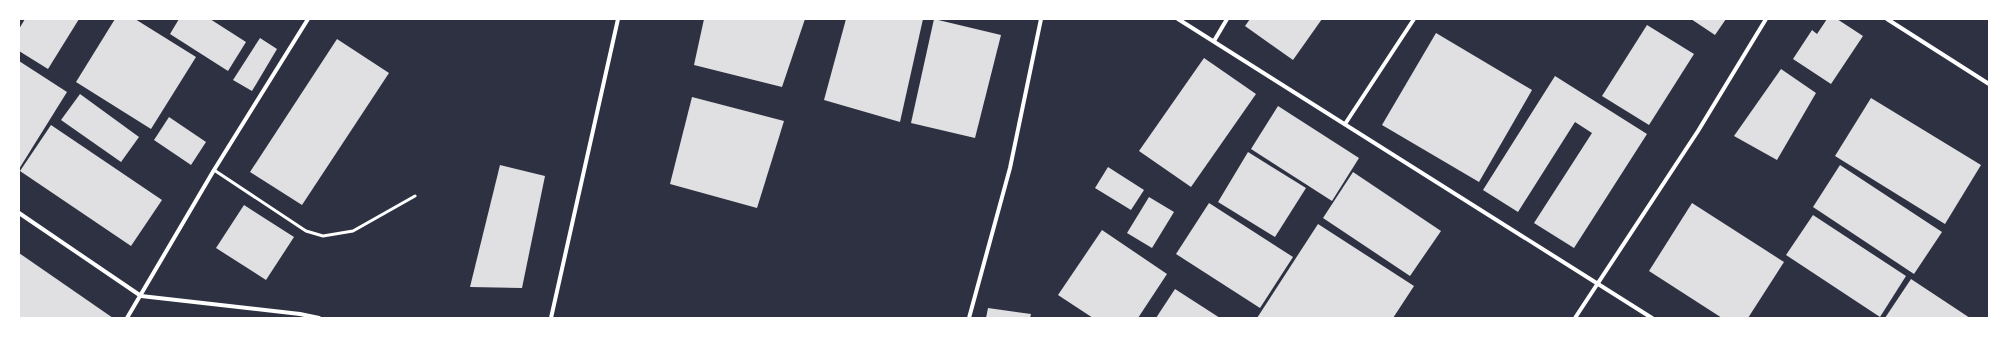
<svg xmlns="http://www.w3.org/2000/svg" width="2008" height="337" font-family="'Golos Text',sans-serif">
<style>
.building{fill:#e0e0e3}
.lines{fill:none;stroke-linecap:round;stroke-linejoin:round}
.service{stroke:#fff;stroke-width:3}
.minor{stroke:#fff;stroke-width:4}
</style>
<rect width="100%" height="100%" fill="#2d3142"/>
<!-- building -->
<g class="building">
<path d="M 25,19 L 79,19 L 48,69 L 19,51 L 19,29 Z"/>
<path d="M 115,19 L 135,19 L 196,57 L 151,129 L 76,82 Z"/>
<path d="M 179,19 L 210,19 L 246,42 L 228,71 L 170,34 Z"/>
<path d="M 704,19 L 805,19 L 782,87 L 694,65 Z"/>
<path d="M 846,19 L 923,19 L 900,122 L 824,100 Z"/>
<path d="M 934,19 L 1001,35 L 975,138 L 911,123 Z"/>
<path d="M 1250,19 L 1322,19 L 1293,60 L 1245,26 Z"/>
<path d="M 1691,19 L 1726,19 L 1715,35 Z"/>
<path d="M 1827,19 L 1837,19 L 1863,36 L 1831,84 L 1793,59 L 1812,30 L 1817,34 Z"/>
<path d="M 1647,25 L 1694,54 L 1649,125 L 1602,96 Z"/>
<path d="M 1436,33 L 1532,90 L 1479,182 L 1382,125 Z"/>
<path d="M 260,38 L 277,49 L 252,91 L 233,80 Z"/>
<path d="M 337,39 L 389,73 L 302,205 L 250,172 Z"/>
<path d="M 1204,58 L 1256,94 L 1191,187 L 1139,151 Z"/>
<path d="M 19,61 L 67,92 L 19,169 Z"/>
<path d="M 1781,69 L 1816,93 L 1777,160 L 1734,136 Z"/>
<path d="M 1555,76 L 1647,134 L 1574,248 L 1534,223 L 1592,133 L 1575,122 L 1518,212 L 1483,190 Z"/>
<path d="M 80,94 L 139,137 L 121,162 L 61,120 Z"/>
<path d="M 692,97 L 784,121 L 757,208 L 670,184 Z"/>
<path d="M 1871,98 L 1981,165 L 1945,224 L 1835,156 Z"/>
<path d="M 1278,106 L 1359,158 L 1332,201 L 1251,149 Z"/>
<path d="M 169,117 L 206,142 L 191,165 L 154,140 Z"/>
<path d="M 51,125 L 162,200 L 131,246 L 20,171 Z"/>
<path d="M 1248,152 L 1306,188 L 1275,237 L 1218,202 Z"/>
<path d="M 500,165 L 545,176 L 522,288 L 470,287 Z"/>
<path d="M 1840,165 L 1942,232 L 1914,274 L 1813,207 Z"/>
<path d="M 1108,167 L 1144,190 L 1131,210 L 1095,188 Z"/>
<path d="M 1353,172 L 1441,231 L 1410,276 L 1323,218 Z"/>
<path d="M 1149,197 L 1174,212 L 1152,248 L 1127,233 Z"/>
<path d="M 1209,203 L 1293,257 L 1260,308 L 1176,254 Z"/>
<path d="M 1692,203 L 1784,262 L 1748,318 L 1722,318 L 1649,271 Z"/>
<path d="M 244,205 L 294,237 L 266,280 L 216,248 Z"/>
<path d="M 1813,215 L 1906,276 L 1880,317 L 1786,255 Z"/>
<path d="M 1318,224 L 1414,286 L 1393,318 L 1257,318 Z"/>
<path d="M 1102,230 L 1167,274 L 1138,318 L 1093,318 L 1058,295 Z"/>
<path d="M 19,253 L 113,318 L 19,318 Z"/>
<path d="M 1911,279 L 1970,318 L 1885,318 Z"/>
<path d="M 1175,289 L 1220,318 L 1156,318 Z"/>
<path d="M 988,308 L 1031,314 L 1030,318 L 986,318 Z"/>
</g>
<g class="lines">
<!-- service -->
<path class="service" d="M 214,170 L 306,231 L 323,236 L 353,231 L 415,196"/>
<!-- minor -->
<g class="minor">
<path d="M 1178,19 L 1652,318"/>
<path d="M 1887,19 L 1989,84"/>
<path d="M 1214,41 L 1227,19"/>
<path d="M 1345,124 L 1414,19"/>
<path d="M 19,213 L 141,296 L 300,314 L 319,318"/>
<path d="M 127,318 L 214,170 L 308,19"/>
<path d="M 551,318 L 618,19"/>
<path d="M 969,318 L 1010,168 L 1041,19"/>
<path d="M 1575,318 L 1698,131 L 1766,19"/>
</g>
</g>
<!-- border -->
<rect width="2008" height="337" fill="none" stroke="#ffffff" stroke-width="40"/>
</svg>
